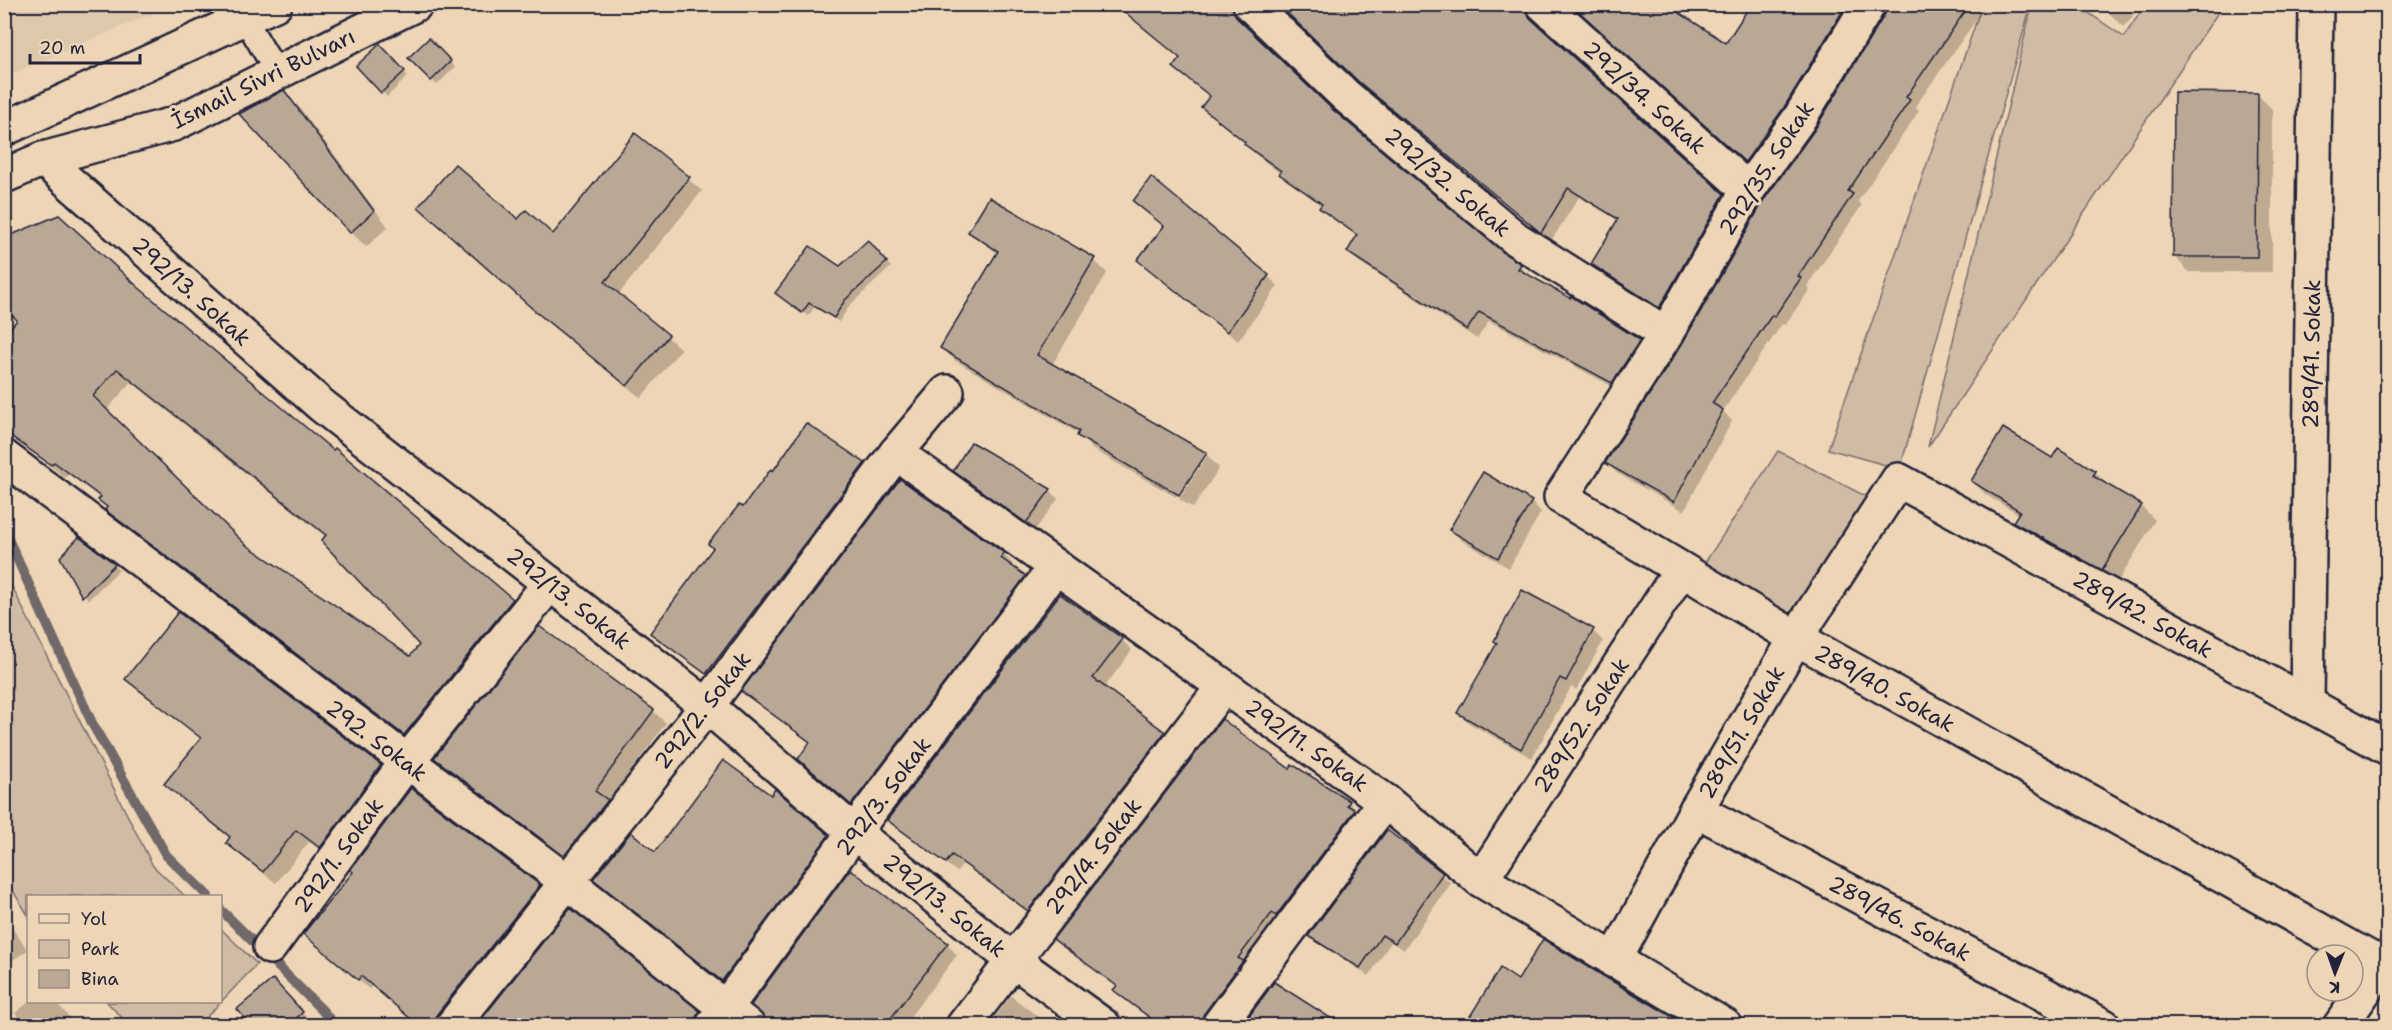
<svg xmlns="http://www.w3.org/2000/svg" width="2392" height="1030" font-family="'Shantell Sans',sans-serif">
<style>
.built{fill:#dec8ac}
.green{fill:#d0bba4;stroke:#796e70;stroke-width:1.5}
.shadow{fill:#0003;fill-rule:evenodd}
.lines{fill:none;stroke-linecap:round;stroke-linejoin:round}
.stream{stroke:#71676a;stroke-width:10}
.building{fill:#baa897;stroke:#22223b;stroke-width:1.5;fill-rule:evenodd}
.lane-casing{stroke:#22223b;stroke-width:27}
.street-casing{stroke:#22223b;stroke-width:38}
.secondary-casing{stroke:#22223b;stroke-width:38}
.lane{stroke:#edd5b5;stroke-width:22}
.street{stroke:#edd5b5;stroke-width:33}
.secondary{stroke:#edd5b5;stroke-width:33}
.labels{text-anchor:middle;stroke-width:6;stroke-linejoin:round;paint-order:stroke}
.street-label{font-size:22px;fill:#22223b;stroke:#edd5b5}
</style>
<rect width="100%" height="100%" fill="#edd5b5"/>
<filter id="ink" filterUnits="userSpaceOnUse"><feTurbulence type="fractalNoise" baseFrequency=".0167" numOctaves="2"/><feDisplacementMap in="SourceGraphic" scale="12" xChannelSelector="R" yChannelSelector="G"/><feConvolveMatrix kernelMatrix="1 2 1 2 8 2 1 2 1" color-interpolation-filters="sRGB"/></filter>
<g filter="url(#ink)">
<!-- built -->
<path class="built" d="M 5,4 L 172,4 L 172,5 L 5,77 Z"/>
<!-- green -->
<g class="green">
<path d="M 1982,5 L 2031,5 L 1900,469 L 1828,449 Z"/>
<path d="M 2032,5 L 2077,5 L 2124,37 L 2145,5 L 2223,5 L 1928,447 Z"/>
<path d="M 1778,451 L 1873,500 L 1790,635 L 1693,581 Z"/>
<path d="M 5,573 L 153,866 L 185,896 L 28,896 L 28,915 L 5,878 Z"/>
<path d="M 221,929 L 257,964 L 199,1025 L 129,1025 L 107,1002 L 220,1002 Z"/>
</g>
<!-- shadow -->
<g class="shadow">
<path d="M 1116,4 L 1244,4 L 1241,20 L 1246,28 L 1333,111 L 1503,255 L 1520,266 L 1530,277 L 1639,341 L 1649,351 L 1623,392 L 1489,321 L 1477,339 L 1358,261 L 1349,252 L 1358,236 L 1331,218 L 1321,208 L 1322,206 L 1255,154 L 1211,97 L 1175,67 L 1181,59 Z"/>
<path d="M 1279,4 L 1537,4 L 1534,20 L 1539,27 L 1733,205 L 1670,316 L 1603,274 L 1593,264 L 1619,221 L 1579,197 L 1551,241 L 1370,92 Z"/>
<path d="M 1573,4 L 1663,4 L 1726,45 L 1753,4 L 1862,4 L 1756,171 Z"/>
<path d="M 1889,4 L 1983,4 L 1985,7 L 1915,107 L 1919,111 L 1858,201 L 1862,205 L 1807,286 L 1810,289 L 1785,325 L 1782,324 L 1723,411 L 1732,421 L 1684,511 L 1617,473 L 1607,463 L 1816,130 L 1886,14 Z"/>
<path d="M 2099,4 L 2142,4 L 2124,27 Z"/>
<path d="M 429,40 L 455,67 L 437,85 L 411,58 Z"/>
<path d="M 380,46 L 408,76 L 387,97 L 358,66 Z"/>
<path d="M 284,92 L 299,107 L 388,227 L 366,247 L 351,232 Z"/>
<path d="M 2257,94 L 2272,109 L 2272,272 L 2189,272 L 2174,256 Z"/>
<path d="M 636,135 L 702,191 L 618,295 L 681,349 L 641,398 L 549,324 L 433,220 L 518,221 L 553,236 Z"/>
<path d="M 1135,201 L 1268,276 L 1278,286 L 1238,341 L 1139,260 L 1165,227 Z"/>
<path d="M 970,231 L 1094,260 L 1107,273 L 1052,365 L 1206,454 L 1219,468 L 1193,508 L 1179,499 L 1207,456 L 1203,456 L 1176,497 L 1092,449 L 1079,434 L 956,361 L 942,348 L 998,254 Z"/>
<path d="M 868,242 L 891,267 L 850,305 L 839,322 L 815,307 L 808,316 L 782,298 L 840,267 Z"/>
<path d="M 137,288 L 333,452 L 335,450 L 526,615 L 419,748 L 121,524 L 101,499 L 68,474 L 65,478 L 4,428 ZM 131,382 L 326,537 L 421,645 L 410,658 L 244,545 L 106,411 Z"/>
<path d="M 807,425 L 864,465 L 874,475 L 717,683 L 652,633 Z"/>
<path d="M 2052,460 L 2095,472 L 2109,486 L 2141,506 L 2155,520 L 2117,583 L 2029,535 L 2015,521 L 2019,514 L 1986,495 L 1973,481 Z"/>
<path d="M 955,471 L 1050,490 L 1058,499 L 1035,530 Z"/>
<path d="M 1531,502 L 1541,512 L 1509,568 L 1461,540 L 1451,529 Z"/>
<path d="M 79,539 L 119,570 L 88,600 L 62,557 Z"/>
<path d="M 1003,554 L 1013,564 L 1011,567 L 1035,587 L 862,814 L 810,769 L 811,743 L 743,691 Z"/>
<path d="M 179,614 L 380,766 L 393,779 L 333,859 L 309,842 L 276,883 L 240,855 L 228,843 L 231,839 L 166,784 L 202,740 L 127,679 Z"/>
<path d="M 1593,631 L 1603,641 L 1576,690 L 1571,687 L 1532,758 L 1469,723 L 1459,713 Z"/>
<path d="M 1122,640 L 1132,650 L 1104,688 L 1174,743 L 1039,920 L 963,864 L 957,872 L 889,819 Z"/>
<path d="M 653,711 L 666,723 L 608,802 L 620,814 L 577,867 L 449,771 L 436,758 Z"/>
<path d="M 1290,771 L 1349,802 L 1359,812 L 1215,1026 L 1161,1026 L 1125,1000 L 1115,990 L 1117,987 L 1055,939 Z"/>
<path d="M 411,790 L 550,897 L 447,1026 L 419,1026 L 373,985 L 369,989 L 316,944 L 355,873 Z"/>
<path d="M 1387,832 L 1451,883 L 1404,950 L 1391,942 L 1369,976 L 1319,944 L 1310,936 Z"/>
<path d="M 828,836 L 840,848 L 734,992 L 595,879 L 655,854 Z"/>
<path d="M 4,917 L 28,950 L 4,966 Z"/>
<path d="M 947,944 L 957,955 L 903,1026 L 768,1026 Z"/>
<path d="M 283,991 L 312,1024 L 253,1026 Z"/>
<path d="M 1011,996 L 1050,1026 L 988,1026 Z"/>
<path d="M 29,1002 L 56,1002 L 77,1026 L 26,1026 L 15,1013 Z"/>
<path d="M 699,1013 L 709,1023 L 708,1026 L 478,1026 Z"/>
</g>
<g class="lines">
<!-- stream -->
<g class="stream">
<path d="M 4,530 L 93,725 L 166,855 L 208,896"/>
<path d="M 220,909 L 322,1010 L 335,1026"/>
</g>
</g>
<!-- building -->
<g class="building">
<path d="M 1115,4 L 1232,4 L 1237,18 L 1333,110 L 1504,253 L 1521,264 L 1518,269 L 1570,298 L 1571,296 L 1640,340 L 1612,383 L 1479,312 L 1467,330 L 1347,252 L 1357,235 L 1319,208 L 1322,204 L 1279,174 L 1281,171 L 1244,144 L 1245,142 L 1201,107 L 1210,96 L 1173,67 L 1180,58 Z"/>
<path d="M 1278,4 L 1519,4 L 1525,8 L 1530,18 L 1724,194 L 1659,308 L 1591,264 L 1618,219 L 1568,188 L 1541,233 L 1359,82 Z"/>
<path d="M 1577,4 L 1666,4 L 1726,43 L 1751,4 L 1847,4 L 1783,109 L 1745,162 L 1575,8 Z"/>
<path d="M 1888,4 L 1970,4 L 1906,97 L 1910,100 L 1848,191 L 1853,194 L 1798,276 L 1801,278 L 1774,317 L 1772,315 L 1712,403 L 1723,410 L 1674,502 L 1605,463 L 1682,344 L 1764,200 L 1815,129 L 1885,14 Z"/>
<path d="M 429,38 L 451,61 L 431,81 L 408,58 Z"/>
<path d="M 380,44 L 405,71 L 381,93 L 356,66 Z"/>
<path d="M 284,90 L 374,211 L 350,233 L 239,114 Z"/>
<path d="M 2174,92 L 2258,93 L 2257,257 L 2173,257 Z"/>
<path d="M 635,133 L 690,177 L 605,282 L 669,335 L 627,386 L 535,311 L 418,207 L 455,164 L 518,219 L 526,210 L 553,234 Z"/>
<path d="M 1151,177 L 1269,275 L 1227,332 L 1137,260 L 1164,226 L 1133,201 Z"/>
<path d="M 989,197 L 1095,258 L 1037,355 L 1207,453 L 1179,495 L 1077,436 L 1079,431 L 940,348 L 998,251 L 968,232 Z"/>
<path d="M 59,215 L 138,287 L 333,450 L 335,448 L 513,599 L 404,735 L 105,510 L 107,507 L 98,500 L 101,497 L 54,462 L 51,465 L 4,431 L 4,336 L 17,320 L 4,308 L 4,238 ZM 117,369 L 326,535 L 321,541 L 419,645 L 410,656 L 245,544 L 93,396 Z"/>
<path d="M 868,240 L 887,262 L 845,300 L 834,318 L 809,303 L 802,313 L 775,293 L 810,246 L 840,266 Z"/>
<path d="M 806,423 L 865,463 L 706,674 L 650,633 L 713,548 L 708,544 L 739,505 L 743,507 L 771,469 L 773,471 Z"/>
<path d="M 2003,428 L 2052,458 L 2058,448 L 2096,471 L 2093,476 L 2142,505 L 2102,570 L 2013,522 L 2020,511 L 1971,481 Z"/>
<path d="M 971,442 L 1051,489 L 1026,523 L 953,471 Z"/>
<path d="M 1483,472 L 1532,501 L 1498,558 L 1449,530 Z"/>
<path d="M 900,479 L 1004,553 L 1001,558 L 1026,576 L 851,805 L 798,759 L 810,742 L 741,691 Z"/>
<path d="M 79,537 L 115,564 L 82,597 L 60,557 Z"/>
<path d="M 1522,590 L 1594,629 L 1566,681 L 1560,678 L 1521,749 L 1457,713 L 1497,643 L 1494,641 Z"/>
<path d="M 1060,594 L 1123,639 L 1093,678 L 1165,732 L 1028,911 L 952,855 L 946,863 L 887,820 Z"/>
<path d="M 178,612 L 381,765 L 320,848 L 296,830 L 263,872 L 226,843 L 230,837 L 164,784 L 201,738 L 125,679 Z"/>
<path d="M 539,626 L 654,710 L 595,791 L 608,800 L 564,856 L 434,758 Z"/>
<path d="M 1222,719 L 1290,769 L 1292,764 L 1350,801 L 1347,805 L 1355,810 L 1276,916 L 1272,913 L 1238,958 L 1243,961 L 1203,1015 L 1200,1026 L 1161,1026 L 1113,990 L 1117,986 L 1053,939 Z"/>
<path d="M 723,760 L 771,795 L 775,789 L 829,835 L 722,981 L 593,879 L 631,832 L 655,852 Z"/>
<path d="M 411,788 L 540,885 L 437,1014 L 434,1026 L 419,1026 L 361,976 L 358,980 L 303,934 L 353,872 L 350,870 Z"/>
<path d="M 1387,830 L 1443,873 L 1395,943 L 1382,935 L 1360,968 L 1308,936 Z"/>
<path d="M 850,869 L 948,943 L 885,1026 L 766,1026 L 765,1019 L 751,1005 Z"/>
<path d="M 570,908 L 700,1011 L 690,1026 L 476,1026 Z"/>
<path d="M 1543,939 L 1605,977 L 1688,1026 L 1464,1026 L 1500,968 L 1518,980 Z"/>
<path d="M 273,979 L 303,1012 L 288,1026 L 251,1026 L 237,1009 Z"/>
<path d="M 1274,982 L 1343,1026 L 1242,1026 Z"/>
</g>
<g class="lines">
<!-- lane casing -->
<g class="lane-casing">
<path id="lane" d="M 238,7 L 277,73"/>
</g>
<!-- street casing -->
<g class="street-casing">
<g id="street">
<path d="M 1250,4 L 1346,96 L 1516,239 L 1666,334"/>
<path d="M 1543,4 L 1748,190"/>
<path d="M 1869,4 L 1799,119 L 1748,190 L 1666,334 L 1561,497 L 1796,638 L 2382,965"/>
<path d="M 43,159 L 321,405 L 707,706 L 854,832 L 1013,960 L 1104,1026"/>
<path d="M 896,453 L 1385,801 L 1481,880 L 1725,1026"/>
<path d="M 4,457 L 566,881 L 748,1026"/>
<path d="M 2307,704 L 2316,4"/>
<path d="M 1696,810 L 2104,1026"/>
<path d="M 1481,880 L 1681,570"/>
<path d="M 270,947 L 406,763 L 550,583"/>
<path d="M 1614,961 L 1696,810 L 1796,638 L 1898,480 L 2388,748"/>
<path d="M 713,1025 L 854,832 L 1055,568"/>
<path d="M 452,1026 L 707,706 L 896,453 L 947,392"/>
<path d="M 963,1026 L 1223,687"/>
<path d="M 1218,1026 L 1385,801"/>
<path d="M 2340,1026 L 2388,957"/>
</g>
</g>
<!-- secondary casing -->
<g class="secondary-casing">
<g id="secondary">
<path d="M 4,129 L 275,4"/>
<path d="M 4,176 L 43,159 L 174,124 L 416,4"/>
</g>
</g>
<!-- lane -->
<use href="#lane" class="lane"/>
<!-- street -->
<use href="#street" class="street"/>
<!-- secondary -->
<use href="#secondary" class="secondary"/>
</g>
</g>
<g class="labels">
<!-- street labels -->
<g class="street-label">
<text transform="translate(263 78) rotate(-26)" y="8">İsmail Sivri Bulvarı</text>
<text transform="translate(1645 97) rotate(42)" y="8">292/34. Sokak</text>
<text transform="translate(1766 168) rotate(-57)" y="8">292/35. Sokak</text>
<text transform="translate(1448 182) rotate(40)" y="8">292/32. Sokak</text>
<text transform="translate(192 291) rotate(42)" y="8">292/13. Sokak</text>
<text transform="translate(2311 354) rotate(-89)" y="8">289/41. Sokak</text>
<text transform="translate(569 598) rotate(38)" y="8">292/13. Sokak</text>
<text transform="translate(2143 614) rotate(29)" y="8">289/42. Sokak</text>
<text transform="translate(1885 688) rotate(29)" y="8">289/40. Sokak</text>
<text transform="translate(702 710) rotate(-52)" y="8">292/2. Sokak</text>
<text transform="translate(1581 725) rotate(-57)" y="8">289/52. Sokak</text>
<text transform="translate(1741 732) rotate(-60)" y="8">289/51. Sokak</text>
<text transform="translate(377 740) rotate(37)" y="8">292. Sokak</text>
<text transform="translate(1307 745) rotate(35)" y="8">292/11. Sokak</text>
<text transform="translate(883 796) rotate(-53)" y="8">292/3. Sokak</text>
<text transform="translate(338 855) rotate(-54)" y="8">292/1. Sokak</text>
<text transform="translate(1093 856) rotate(-52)" y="8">292/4. Sokak</text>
<text transform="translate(945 905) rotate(39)" y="8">292/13. Sokak</text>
<text transform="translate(1900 918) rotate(28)" y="8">289/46. Sokak</text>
</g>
</g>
<!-- margin -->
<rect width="2392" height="1030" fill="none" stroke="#edd5b5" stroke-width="24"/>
<rect x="12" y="12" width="2368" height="1006" fill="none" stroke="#22223b" stroke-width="2" filter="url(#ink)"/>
<!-- legend -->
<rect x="27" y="895" width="195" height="108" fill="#edd5b5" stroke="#9c8d84" stroke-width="1.5"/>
<rect x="39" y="914" width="30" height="9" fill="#edd5b5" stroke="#9c8d84" stroke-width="1.5"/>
<text x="81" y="925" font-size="18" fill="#22223b">Yol</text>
<rect x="39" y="940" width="30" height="18" fill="#d0bba4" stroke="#9c8d84" stroke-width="1.5"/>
<text x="81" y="955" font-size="18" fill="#22223b">Park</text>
<rect x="39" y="970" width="30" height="18" fill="#baa897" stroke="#9c8d84" stroke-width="1.5"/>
<text x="81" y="985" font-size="18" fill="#22223b">Bina</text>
<!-- north arrow -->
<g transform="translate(2335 973) rotate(181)"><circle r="28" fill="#edd5b5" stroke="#9c8d84" stroke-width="1.5"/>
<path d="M0-4.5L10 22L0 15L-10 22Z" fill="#22223b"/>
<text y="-9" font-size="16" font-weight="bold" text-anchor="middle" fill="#22223b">K</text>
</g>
<!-- scale -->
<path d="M30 54v9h110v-9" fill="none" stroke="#22223b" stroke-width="3"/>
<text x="39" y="54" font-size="18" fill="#22223b" stroke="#edd5b5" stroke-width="4.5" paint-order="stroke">20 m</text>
</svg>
